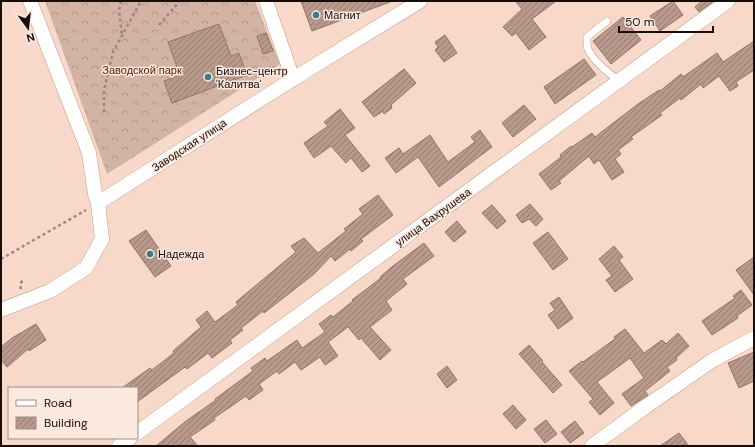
<svg xmlns="http://www.w3.org/2000/svg" width="755" height="447" font-family="'DM Sans',sans-serif">
<style>
.forest{fill:url(#forest-crowns)}
.building{fill:url(#building-hatch);stroke:#927669}
.lines{fill:none;stroke-linecap:round;stroke-linejoin:round}
.lane-casing{stroke:#bda092;stroke-width:8}
.street-casing{stroke:#bda092;stroke-width:15}
.path{stroke:#9d877c;stroke-width:2.5;stroke-dasharray:3 3;stroke-linecap:butt}
.lane{stroke:#fff;stroke-width:7}
.street{stroke:#fff;stroke-width:14}
.poi-dot{fill:#357e81;stroke:#fbe8df;stroke-width:1.5}
.labels{text-anchor:middle;stroke-width:3;stroke-linejoin:round;paint-order:stroke}
.poi-label{font-size:11px;fill:#160c08;stroke:#fbe8df;text-anchor:start}
.park-label{font-size:11px;fill:#572402;stroke:#fbe8df}
.street-label{font-size:11px;fill:#160c08;stroke:#fbe8df}
</style>
<defs>
<pattern id="forest-crowns" width="20" height="18" patternUnits="userSpaceOnUse"><rect width="20" height="18" fill="#d3b3a3"/><path d="M2 6a3 3 0 1 1 6 0M12 15a3 3 0 1 1 6 0" fill="none" stroke="#b4998b"/></pattern>
<pattern id="building-hatch" width="6" height="6" patternUnits="userSpaceOnUse"><rect width="6" height="6" fill="#b79a8c"/><path d="M-1 1l2-2M0 6l6-6M5 7l2-2" fill="none" stroke="#947c70"/></pattern>
</defs>
<rect width="100%" height="100%" fill="#f7d8c9"/>
<!-- forest -->
<path class="forest" d="M 45,1 L 255,1 L 280,64 L 107,174 Z"/>
<!-- building -->
<g class="building">
<path d="M 301,1 L 390,1 L 390,2 L 312,31 Z"/>
<path d="M 515,1 L 556,1 L 532,19 L 546,37 L 529,50 L 516,33 L 512,36 L 503,27 L 522,9 Z"/>
<path d="M 673,1 L 683,15 L 660,31 L 650,16 Z"/>
<path d="M 702,1 L 714,1 L 699,12 L 695,7 Z"/>
<path d="M 623,17 L 641,40 L 611,64 L 593,41 Z"/>
<path d="M 219,24 L 231,56 L 239,53 L 247,75 L 172,103 L 164,81 L 180,75 L 168,42 Z"/>
<path d="M 266,33 L 273,51 L 263,54 L 257,36 Z"/>
<path d="M 445,35 L 457,53 L 444,62 L 435,50 L 438,47 L 435,42 Z"/>
<path d="M 754,41 L 754,70 L 736,82 L 738,86 L 730,91 L 719,76 L 703,88 L 701,84 L 681,100 L 680,98 L 660,113 L 662,115 L 631,137 L 633,139 L 618,150 L 621,154 L 615,159 L 624,172 L 612,180 L 599,160 L 594,164 L 589,156 L 559,181 L 561,183 L 551,190 L 539,174 L 561,157 L 560,155 L 571,146 L 572,147 L 592,133 L 595,137 L 638,104 L 659,90 L 660,91 L 681,74 L 683,77 L 717,53 L 723,62 Z"/>
<path d="M 584,59 L 596,75 L 555,104 L 544,87 Z"/>
<path d="M 404,69 L 416,83 L 391,105 L 392,108 L 384,114 L 383,111 L 374,117 L 362,102 Z"/>
<path d="M 524,105 L 536,119 L 513,137 L 502,123 Z"/>
<path d="M 340,109 L 355,128 L 345,135 L 370,166 L 362,172 L 351,158 L 346,163 L 331,146 L 314,158 L 304,143 L 328,126 L 324,122 Z"/>
<path d="M 480,130 L 492,147 L 439,187 L 418,157 L 396,173 L 385,158 L 399,148 L 403,154 L 430,135 L 448,162 L 475,142 L 471,137 Z"/>
<path d="M 378,195 L 393,215 L 361,239 L 363,241 L 351,251 L 350,249 L 335,261 L 331,256 L 314,274 L 264,313 L 263,311 L 241,328 L 243,330 L 230,340 L 232,343 L 212,358 L 208,353 L 187,369 L 185,367 L 137,402 L 137,388 L 122,388 L 150,368 L 152,370 L 174,353 L 173,351 L 201,327 L 196,320 L 207,311 L 215,322 L 238,305 L 236,302 L 296,252 L 291,246 L 304,238 L 318,253 L 346,231 L 344,229 L 363,214 L 359,209 Z"/>
<path d="M 530,204 L 543,219 L 536,226 L 529,219 L 522,223 L 516,215 Z"/>
<path d="M 492,205 L 506,221 L 497,229 L 482,213 Z"/>
<path d="M 457,221 L 466,232 L 454,242 L 445,232 Z"/>
<path d="M 146,230 L 171,266 L 155,277 L 129,241 Z"/>
<path d="M 548,232 L 568,259 L 553,270 L 533,243 Z"/>
<path d="M 424,243 L 434,256 L 403,279 L 407,284 L 386,301 L 392,310 L 370,327 L 391,350 L 380,360 L 361,338 L 359,340 L 348,327 L 328,342 L 338,356 L 325,365 L 320,357 L 301,370 L 295,362 L 279,374 L 277,371 L 259,384 L 263,390 L 249,400 L 246,396 L 214,418 L 215,420 L 190,437 L 198,446 L 156,446 L 186,421 L 216,400 L 215,399 L 253,371 L 251,368 L 265,358 L 267,361 L 297,340 L 302,348 L 325,332 L 319,324 L 331,315 L 333,317 L 353,301 L 352,300 L 381,278 L 380,277 L 393,266 Z"/>
<path d="M 614,246 L 623,257 L 619,260 L 633,279 L 615,292 L 606,280 L 612,276 L 599,259 Z"/>
<path d="M 754,257 L 754,295 L 736,270 Z"/>
<path d="M 741,290 L 752,305 L 737,316 L 738,318 L 712,335 L 702,321 L 735,298 L 733,296 Z"/>
<path d="M 559,297 L 573,318 L 558,329 L 548,315 L 555,310 L 550,303 Z"/>
<path d="M 36,324 L 46,340 L 29,351 L 28,349 L 7,367 L 1,360 L 1,347 L 12,338 Z"/>
<path d="M 625,329 L 644,353 L 662,340 L 666,344 L 678,333 L 689,346 L 676,358 L 677,360 L 667,367 L 670,371 L 645,391 L 648,395 L 631,406 L 622,394 L 644,378 L 630,358 L 597,382 L 614,403 L 600,415 L 589,402 L 593,399 L 569,371 L 582,361 L 583,362 L 615,339 L 614,337 Z"/>
<path d="M 529,345 L 543,361 L 542,362 L 562,385 L 553,393 L 519,354 Z"/>
<path d="M 754,352 L 754,381 L 739,388 L 728,363 Z"/>
<path d="M 447,366 L 457,380 L 447,388 L 437,374 Z"/>
<path d="M 513,405 L 526,420 L 516,429 L 503,414 Z"/>
<path d="M 546,420 L 557,434 L 545,443 L 534,429 Z"/>
<path d="M 575,421 L 584,433 L 570,443 L 561,432 Z"/>
<path d="M 679,433 L 689,446 L 660,446 Z"/>
</g>
<g class="lines">
<!-- lane casing -->
<g class="lane-casing">
<path id="lane" d="M 607,21 L 587,37 C 587,40 587,43 587,46 C 589,58 610,74 619,81"/>
</g>
<!-- street casing -->
<g class="street-casing">
<g id="street">
<path d="M 266,1 L 293,79"/>
<path d="M 98,203 L 293,79 L 420,1"/>
<path d="M 1,310 L 50,291 L 86,268 L 102,239 L 98,203 L 95,194 L 89,153 L 30,1"/>
<path d="M 137,433 L 728,1"/>
<path d="M 119,446 L 130,438"/>
<path d="M 592,446 L 645,407 L 713,360 L 754,338"/>
</g>
</g>
<!-- path -->
<g class="path">
<path d="M 121,1 L 119,10 L 122,36"/>
<path d="M 159,25 L 180,1"/>
<path d="M 104,112 L 104,90 L 113,52 L 141,1"/>
<path d="M 1,259 L 86,210"/>
<path d="M 21,289 L 20,285 L 23,279"/>
</g>
<!-- lane -->
<use href="#lane" class="lane"/>
<!-- street -->
<use href="#street" class="street"/>
</g>
<!-- markers -->
<g class="poi-dot">
<circle cx="316" cy="15" r="4"/>
<circle cx="208" cy="77" r="4"/>
<circle cx="150" cy="254" r="4"/>
</g>
<g class="labels">
<!-- poi labels -->
<g class="poi-label">
<text x="324" y="19">Магнит</text>
<text x="216" y="75">Бизнес-центр<tspan x="216" dy="13">'Калитва'</tspan></text>
<text x="158" y="258">Надежда</text>
</g>
<!-- park labels -->
<g class="park-label">
<text x="142" y="74">Заводской парк</text>
</g>
<!-- street labels -->
<g class="street-label">
<text transform="translate(189 145) rotate(-33)" y="4">Заводская улица</text>
<text transform="translate(433 217) rotate(-36)" y="4">улица Вахрушева</text>
</g>
</g>
<!-- border -->
<rect width="755" height="447" fill="none" stroke="#160c08" stroke-width="4"/>
<!-- legend -->
<rect x="8" y="387" width="130" height="52" fill="#fbe8df" stroke="#9f9089"/>
<rect x="16" y="400" width="20" height="6" fill="#ffffff" stroke="#9f9089"/>
<text x="44" y="407" font-size="12" fill="#160c08">Road</text>
<rect x="16" y="417" width="20" height="12" fill="url(#building-hatch)" stroke="#9f9089"/>
<text x="44" y="427" font-size="12" fill="#160c08">Building</text>
<!-- north arrow -->
<g transform="translate(28 28) rotate(165)" stroke="#fbe8df" stroke-width="3" paint-order="stroke">
<path d="M0-3L7 15L0 10L-7 15Z" fill="#160c08"/>
<text y="-6" font-size="11" font-weight="bold" text-anchor="middle" fill="#160c08">N</text>
</g>
<!-- scale -->
<path d="M619 26v6h94v-6" fill="none" stroke="#160c08" stroke-width="2"/>
<text x="625" y="26" font-size="12" fill="#160c08" stroke="#fbe8df" stroke-width="3" paint-order="stroke">50 m</text>
</svg>
